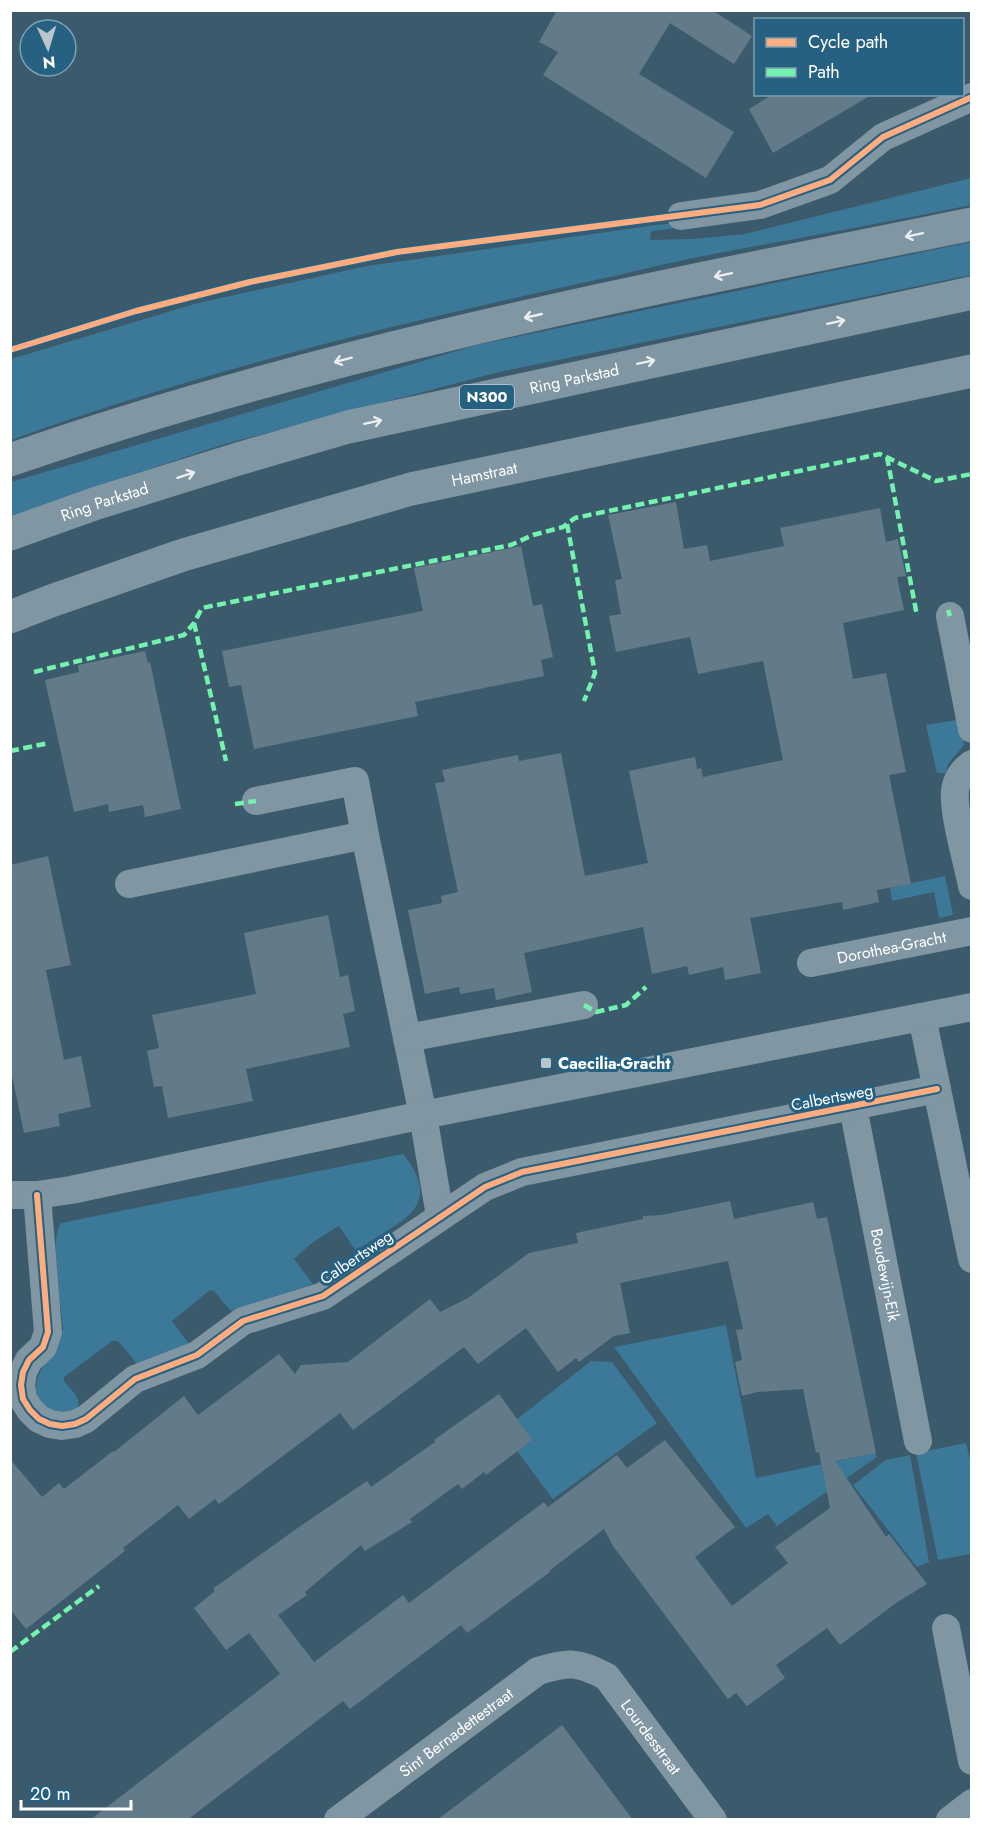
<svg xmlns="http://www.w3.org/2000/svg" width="982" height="1830" font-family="Jost,sans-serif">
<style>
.green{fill:#3c7898}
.building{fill:#637b88}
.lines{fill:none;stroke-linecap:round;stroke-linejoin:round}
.minor{stroke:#8196a3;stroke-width:28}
.tertiary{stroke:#8196a3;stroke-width:33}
.trunk{stroke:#8096a2;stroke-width:33}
.quiet{stroke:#73f3ae;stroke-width:4.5;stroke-dasharray:9 4.5;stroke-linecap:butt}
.cycleway-casing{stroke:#276181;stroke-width:10}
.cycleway{stroke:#ffac80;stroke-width:6}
.oneway{stroke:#eceff1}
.poi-dot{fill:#bac6cc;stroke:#276181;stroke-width:2}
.labels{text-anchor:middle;stroke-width:6;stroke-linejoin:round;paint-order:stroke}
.shield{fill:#276181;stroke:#bed0d9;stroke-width:1.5}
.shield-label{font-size:15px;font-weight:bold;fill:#fff}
.street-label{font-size:16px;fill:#fff;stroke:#276181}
.poi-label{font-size:16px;font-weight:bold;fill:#fff;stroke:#276181;text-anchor:start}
</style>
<rect width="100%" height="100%" fill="#3b5b6d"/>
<!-- green -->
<g class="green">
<path d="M 971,178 L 971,205 C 879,224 786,240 693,258 C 659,265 625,274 591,281 C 395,324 199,372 11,440 L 11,359 L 198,303 L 367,266 L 656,225 L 718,219 L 719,224 L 651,231 L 650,240 L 693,239 L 745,234 Z"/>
<path d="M 971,242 L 971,275 L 499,372 L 225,444 L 86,490 L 11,518 L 11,482 L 477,345 Z"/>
<path d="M 957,720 L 961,722 L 964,745 L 948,764 L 946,773 L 937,773 L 926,725 Z"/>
<path d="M 945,876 L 953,915 L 939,918 L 934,892 L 892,901 L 890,888 Z"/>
<path d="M 403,1154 C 448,1211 395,1222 356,1251 L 339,1226 L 313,1242 L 294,1259 L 313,1284 L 231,1311 L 214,1291 L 210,1290 L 172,1321 L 189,1344 L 138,1365 L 118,1341 L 112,1341 L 64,1377 L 64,1381 C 70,1389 81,1397 78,1408 C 70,1412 58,1414 50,1409 C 14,1390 58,1351 63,1329 C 61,1302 48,1244 61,1223 Z"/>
<path d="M 726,1325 L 756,1478 L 875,1453 L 877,1457 L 777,1526 L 768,1514 L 746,1528 L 614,1347 Z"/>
<path d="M 591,1361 L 612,1362 L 657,1423 L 553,1499 L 502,1431 Z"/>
<path d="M 966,1443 L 972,1468 L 971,1554 L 938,1560 L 916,1453 Z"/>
<path d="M 910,1455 L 929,1562 L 917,1567 L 853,1485 L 886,1460 Z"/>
</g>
<!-- building -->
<g class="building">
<path d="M 557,10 L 712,10 L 752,36 L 734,64 L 670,23 L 639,74 L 734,132 L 706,178 L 543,75 L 558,52 L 539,42 Z"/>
<path d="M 773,94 L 873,94 L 773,153 L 749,109 Z"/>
<path d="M 676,502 L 684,549 L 707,545 L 710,561 L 784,546 L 780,528 L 880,508 L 886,542 L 898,539 L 906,576 L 897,577 L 904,610 L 843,623 L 853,679 L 886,673 L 906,772 L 889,775 L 911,884 L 877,890 L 879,902 L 843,910 L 842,902 L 750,918 L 761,973 L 725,980 L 723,967 L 689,975 L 687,966 L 652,974 L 643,927 L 524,953 L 532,992 L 496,1000 L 494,988 L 460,994 L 459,987 L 425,994 L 408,910 L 442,903 L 441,896 L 458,892 L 435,783 L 445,782 L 442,770 L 518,755 L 519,761 L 561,753 L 585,876 L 648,863 L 629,771 L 695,757 L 697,769 L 701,768 L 703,777 L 783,760 L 763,661 L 698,674 L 690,637 L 616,652 L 609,616 L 621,614 L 615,580 L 622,579 L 608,515 Z"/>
<path d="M 521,546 L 533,606 L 542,604 L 553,657 L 541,660 L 544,676 L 415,702 L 418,716 L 254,749 L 241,685 L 229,687 L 222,651 L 423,611 L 414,568 Z"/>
<path d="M 145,651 L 148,663 L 150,662 L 181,809 L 145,817 L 143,805 L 109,812 L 108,804 L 74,812 L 45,680 L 79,672 L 78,665 Z"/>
<path d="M 48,856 L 71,965 L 46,970 L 64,1060 L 81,1056 L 91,1107 L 58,1114 L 60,1126 L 24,1133 L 10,1066 L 10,865 Z"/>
<path d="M 328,915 L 340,977 L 348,975 L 355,1011 L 343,1014 L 350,1047 L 246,1069 L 253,1101 L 168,1118 L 162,1086 L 154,1087 L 147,1051 L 159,1048 L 152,1015 L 256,994 L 244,933 Z"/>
<path d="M 730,1201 L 734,1219 L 813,1202 L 817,1219 L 827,1217 L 876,1453 L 835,1461 L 886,1537 L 889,1534 L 927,1584 L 896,1603 L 840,1645 L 827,1628 L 776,1665 L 785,1678 L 747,1706 L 736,1693 L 728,1699 L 613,1546 L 604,1529 L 549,1571 L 550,1572 L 467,1633 L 461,1625 L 350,1709 L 343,1701 L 187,1820 L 90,1820 L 280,1674 L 249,1633 L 226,1650 L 194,1608 L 214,1592 L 214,1588 L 299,1527 L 367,1481 L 371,1487 L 435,1442 L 434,1440 L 499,1394 L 532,1440 L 486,1475 L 484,1472 L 462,1489 L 458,1484 L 410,1519 L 412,1522 L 365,1551 L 361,1545 L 305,1592 L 307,1595 L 278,1615 L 314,1662 L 403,1595 L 409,1603 L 544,1502 L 548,1507 L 617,1455 L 627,1468 L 665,1440 L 735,1527 L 695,1557 L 732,1606 L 788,1563 L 775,1547 L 830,1508 L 819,1452 L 816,1453 L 803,1389 L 757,1392 L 742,1396 L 735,1362 L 742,1360 L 736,1330 L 743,1329 L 728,1261 L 620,1283 L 630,1333 L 614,1336 L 579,1362 L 576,1358 L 558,1372 L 526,1328 L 478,1364 L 464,1347 L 353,1430 L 340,1413 L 219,1504 L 215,1499 L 189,1519 L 178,1505 L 123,1548 L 125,1551 L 26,1629 L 10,1609 L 10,1459 L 42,1497 L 59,1483 L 64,1489 L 113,1451 L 114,1452 L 184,1396 L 198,1415 L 279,1354 L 295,1374 L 301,1365 L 348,1362 L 430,1299 L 440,1312 L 468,1298 L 529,1253 L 578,1243 L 576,1233 L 643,1219 L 643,1216 L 662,1215 Z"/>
<path d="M 562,1725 L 633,1820 L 437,1820 L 508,1766 Z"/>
</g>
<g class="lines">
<!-- minor -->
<g class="minor">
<path d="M 681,216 L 760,205 L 830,180 L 883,137 L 972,97"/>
<path d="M 950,616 L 972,729"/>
<path d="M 972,764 C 963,770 956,780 955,791 C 953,815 967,860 972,886"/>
<path d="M 256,801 L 355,781 L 365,835"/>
<path d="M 129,884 L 365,835 L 423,1115 L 440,1216"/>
<path id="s1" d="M 811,963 L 972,931"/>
<path d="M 922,1017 L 972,1259"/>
<path d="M 407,1038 L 584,1005"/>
<path id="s2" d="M 853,1107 L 918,1441"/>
<path d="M 10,1195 L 37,1195 L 71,1190 L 423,1115 L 972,1007"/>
<path d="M 37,1195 L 48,1332 L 43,1347 L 29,1360 L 23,1372 L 21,1385 L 23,1399 L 30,1410 L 39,1419 L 50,1424 L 62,1426 L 75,1424 L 86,1419 L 135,1379 L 197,1355 L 243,1321 L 323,1296 L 485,1187 L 522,1172 L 937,1089"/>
<path d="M 946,1628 L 972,1761"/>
<path id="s3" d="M 338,1820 L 538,1671 C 568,1662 578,1661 607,1677 L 713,1820"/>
<path d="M 950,1820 L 972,1803"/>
</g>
<!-- tertiary -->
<path class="tertiary" id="s4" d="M 10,617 L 51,601 L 183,555 L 411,489 L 972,371"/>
<!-- trunk -->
<g class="trunk">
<path d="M 10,460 C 323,351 648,289 972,224"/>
<path id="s5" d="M 10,534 L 97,503 L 238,459 L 348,427 L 972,293"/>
</g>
<!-- quiet -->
<g class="quiet">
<path d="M 887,457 L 917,616"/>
<path d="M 567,524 L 595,673 L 584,701"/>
<path d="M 948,610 L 950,616"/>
<path d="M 194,623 L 226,761"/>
<path d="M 34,672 L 184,635 L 194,623 L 202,608 L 511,545 L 533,535 L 563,527 L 575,518 L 880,454 L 936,481 L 972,474"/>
<path d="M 10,751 L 49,743"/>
<path d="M 235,804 L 256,801"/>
<path d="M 584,1005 L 596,1012 L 626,1005 L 646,987"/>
<path d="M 10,1652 L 99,1586"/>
</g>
<!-- cycleway casing -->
<g class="cycleway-casing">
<g id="cycleway">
<path d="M 10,350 L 136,311 L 250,282 L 397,252 L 760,205 L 830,180 L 883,137 L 972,97"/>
<path d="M 37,1195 L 48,1332 L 43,1347 L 29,1360 L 23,1372 L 21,1385 L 23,1399 L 30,1410 L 39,1419 L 50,1424 L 62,1426 L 75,1424 L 86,1419 L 135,1379 L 197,1355 L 243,1321 L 323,1296 L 485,1187 L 522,1172 L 937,1089"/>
</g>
</g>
<!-- cycleway -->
<use href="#cycleway" class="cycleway"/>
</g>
<!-- one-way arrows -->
<defs><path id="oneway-shaft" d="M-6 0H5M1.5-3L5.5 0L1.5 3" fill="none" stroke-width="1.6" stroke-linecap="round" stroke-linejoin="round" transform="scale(1.5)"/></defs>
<g class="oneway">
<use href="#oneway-shaft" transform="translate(914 235) rotate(168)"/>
<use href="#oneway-shaft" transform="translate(723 275) rotate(168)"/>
<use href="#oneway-shaft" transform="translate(533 316) rotate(167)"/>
<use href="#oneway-shaft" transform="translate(836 322) rotate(-12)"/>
<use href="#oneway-shaft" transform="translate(343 360) rotate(165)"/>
<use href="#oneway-shaft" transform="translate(646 362) rotate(-12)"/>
<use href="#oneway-shaft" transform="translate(373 422) rotate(-12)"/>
<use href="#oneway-shaft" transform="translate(186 475) rotate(-18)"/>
</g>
<!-- markers -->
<rect class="poi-dot" x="540" y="1057" width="12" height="12" rx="3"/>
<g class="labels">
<!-- shield labels -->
<rect class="shield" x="460" y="385" width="54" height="24" rx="4.5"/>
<g class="shield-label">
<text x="487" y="402">N300</text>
</g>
<!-- street labels -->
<g class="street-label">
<text dy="6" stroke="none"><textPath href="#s5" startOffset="586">Ring Parkstad</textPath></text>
<text dy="6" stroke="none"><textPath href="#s4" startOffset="496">Hamstraat</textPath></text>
<text dy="6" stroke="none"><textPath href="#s5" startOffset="100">Ring Parkstad</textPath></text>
<text dy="6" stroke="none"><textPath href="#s1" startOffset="82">Dorothea-Gracht</textPath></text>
<text transform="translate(832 1097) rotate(-11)" y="6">Calbertsweg</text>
<text transform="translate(356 1257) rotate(-34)" y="6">Calbertsweg</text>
<text dy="6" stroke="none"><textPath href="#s2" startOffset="171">Boudewijn-Eik</textPath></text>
<text dy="6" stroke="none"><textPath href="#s3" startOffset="147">Sint Bernadettestraat</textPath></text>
<text dy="6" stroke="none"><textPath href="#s3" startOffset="396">Lourdesstraat</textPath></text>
</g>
<!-- poi labels -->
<g class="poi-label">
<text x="558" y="1069">Caecilia-Gracht</text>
</g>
</g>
<!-- border -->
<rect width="982" height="1830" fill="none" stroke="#ffffff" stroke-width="24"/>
<!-- legend -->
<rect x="754" y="18" width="210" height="78" fill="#276181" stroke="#7da0b3" stroke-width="1.5"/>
<rect x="766" y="38" width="30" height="9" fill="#ffac80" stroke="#7da0b3" stroke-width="1.5"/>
<text x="808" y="48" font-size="18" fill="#ffffff">Cycle path</text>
<rect x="766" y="68" width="30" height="9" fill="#73f3ae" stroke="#7da0b3" stroke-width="1.5"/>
<text x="808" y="78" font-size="18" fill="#ffffff">Path</text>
<!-- north arrow -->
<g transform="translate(48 48) rotate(176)"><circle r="28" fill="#276181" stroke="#7da0b3" stroke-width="1.5"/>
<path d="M0-4.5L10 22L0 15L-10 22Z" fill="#bac6cc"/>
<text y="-9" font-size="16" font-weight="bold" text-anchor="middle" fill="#ffffff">N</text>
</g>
<!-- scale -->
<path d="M21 1800v9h110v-9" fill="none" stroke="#ffffff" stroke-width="3"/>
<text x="30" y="1800" font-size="18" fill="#ffffff" stroke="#276181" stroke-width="4.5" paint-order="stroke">20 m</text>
</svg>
